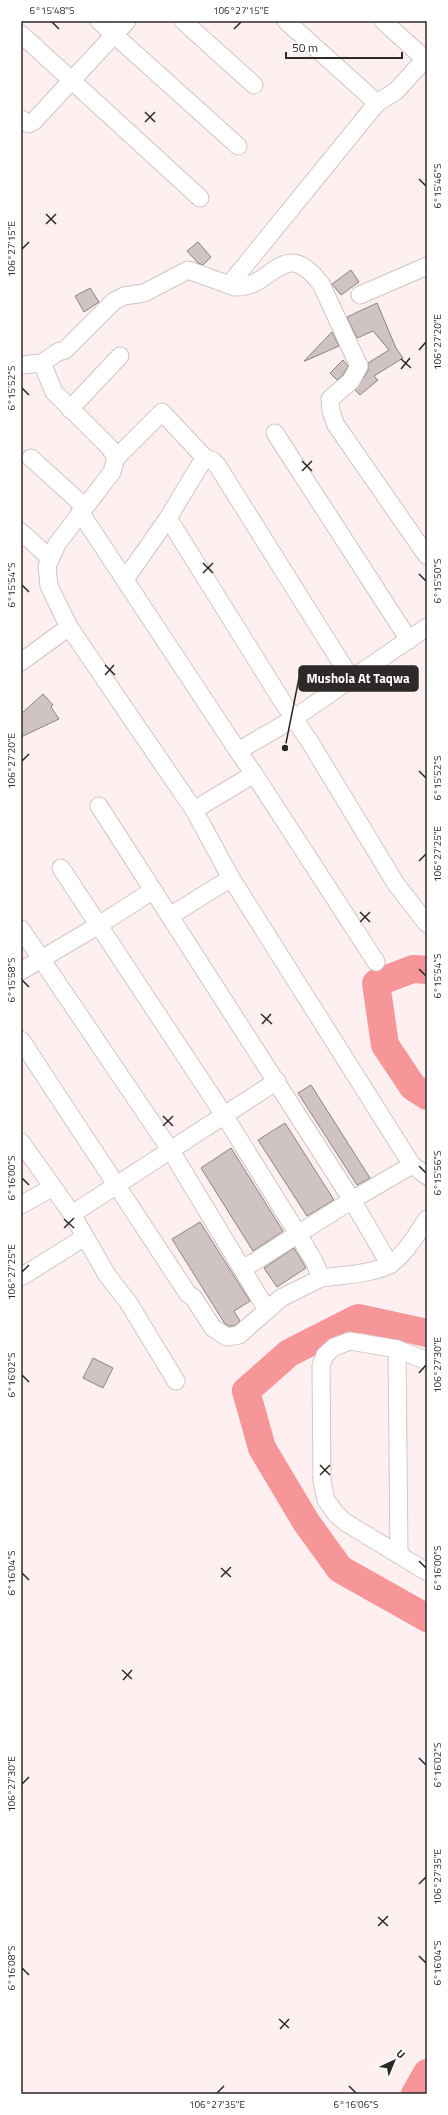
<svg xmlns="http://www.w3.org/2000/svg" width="448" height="2115" font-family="'Titillium Web',sans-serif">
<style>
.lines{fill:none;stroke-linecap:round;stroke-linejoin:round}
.river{stroke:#f69699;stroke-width:28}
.building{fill:#d0c3c3;stroke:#8f8383}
.street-casing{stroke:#d2c5c5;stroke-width:19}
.street{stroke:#fff;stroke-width:17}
.ticks{fill:none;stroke:#2e2929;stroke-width:1.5}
.leader{fill:none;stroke:#2e2929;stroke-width:1.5}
.callout-dot{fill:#2e2929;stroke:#fff;stroke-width:1.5}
.callout{fill:#2e2929;stroke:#2e2929;stroke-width:1.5}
.callout-label{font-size:13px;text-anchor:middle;font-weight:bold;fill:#fff}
.neatline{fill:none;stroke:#2e2929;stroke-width:1.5}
.ticks-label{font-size:10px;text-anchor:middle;fill:#2e2929}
</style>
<rect width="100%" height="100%" fill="#fef0f0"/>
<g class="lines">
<!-- river -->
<g class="river">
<path d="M 427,970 L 413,969 L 376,983 L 385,1045 L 413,1087 L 427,1096"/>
<path d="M 427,1333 L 358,1318 L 289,1353 L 246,1391 L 262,1448 L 306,1522 L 340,1569 L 427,1618"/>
<path d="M 415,2094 L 427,2073"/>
</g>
</g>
<!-- building -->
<g class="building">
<path d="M 198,242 L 211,257 L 203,265 L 198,263 L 187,251 Z"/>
<path d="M 351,270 L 359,282 L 341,295 L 332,284 Z"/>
<path d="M 90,288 L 99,302 L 84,312 L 75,296 Z"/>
<path d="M 377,303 L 396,348 L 403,358 L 374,376 L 378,380 L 360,395 L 355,390 L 368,371 L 368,363 L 389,350 L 373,331 L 357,338 L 347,317 Z"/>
<path d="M 332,332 L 339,346 L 305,361 L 304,361 Z"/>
<path d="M 343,360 L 348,366 L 343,375 L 337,380 L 330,373 Z"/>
<path d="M 43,694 L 53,705 L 51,707 L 59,719 L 21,737 L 21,714 Z"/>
<path d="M 311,1085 L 370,1178 L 357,1185 L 298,1093 Z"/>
<path d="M 285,1123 L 334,1200 L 307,1216 L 258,1140 Z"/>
<path d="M 231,1148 L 283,1231 L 253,1251 L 201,1168 Z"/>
<path d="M 200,1222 L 250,1301 L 234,1311 L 240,1321 L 235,1326 L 229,1326 L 225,1324 L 172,1239 Z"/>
<path d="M 294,1248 L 306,1268 L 277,1287 L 264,1268 Z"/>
<path d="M 93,1358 L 113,1368 L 103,1388 L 83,1378 Z"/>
</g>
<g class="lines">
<!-- street casing -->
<g class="street-casing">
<g id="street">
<path d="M 99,21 L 238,146"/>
<path d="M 183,21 L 254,85"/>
<path d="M 286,21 L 377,103 L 396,91 L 427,57"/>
<path d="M 383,21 L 425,59"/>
<path d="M 21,34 L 200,198"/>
<path d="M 21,119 L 29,124 L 34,121 L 127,21"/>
<path d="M 229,285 L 377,103"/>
<path d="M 360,295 L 427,266"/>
<path d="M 42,363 L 54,392 L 110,448 L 116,458 L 112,472 L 57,544 L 47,566 L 49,586 L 69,627 L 194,810"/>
<path d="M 21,365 L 42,363 L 58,352 L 65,350 L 114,301 L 124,296 L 144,293 L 188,270 L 235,287 C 273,289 283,234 321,284 L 359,366 L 351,381 L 330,399 L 331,411 L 336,425 L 427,556"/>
<path d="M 70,409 L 120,356"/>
<path d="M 275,433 L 409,640"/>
<path d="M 31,458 L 85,507"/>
<path d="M 116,458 L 162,412 L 206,459"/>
<path d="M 80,512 L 238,751"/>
<path d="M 168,518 L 284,704 L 310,742 L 396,884 L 427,924"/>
<path d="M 21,532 L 50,558"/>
<path d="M 126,578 L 168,518 L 200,465 L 206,459 L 212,460 L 217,465 L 352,680"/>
<path d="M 21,662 L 69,627"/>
<path d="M 254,774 L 376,962"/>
<path d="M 99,806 L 352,1200 L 390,1265"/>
<path d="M 61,868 L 224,1115 L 298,1234 L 352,1200 L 412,1165"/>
<path d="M 231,878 L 194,810 L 254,774 L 238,751 L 293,719 L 427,627"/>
<path d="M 170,916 L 231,878 L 412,1165 L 427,1176"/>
<path d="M 21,929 L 171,1151 L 267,1310"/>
<path d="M 21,971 L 99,925 L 152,891"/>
<path d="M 21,1040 L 188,1294 L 193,1297 L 213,1328 L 227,1337 L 239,1335 L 281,1298 L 321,1278 L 314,1261 L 298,1234 L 243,1269"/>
<path d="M 21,1142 L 72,1214 L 107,1275 L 128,1302 L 176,1381"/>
<path d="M 21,1205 L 53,1187"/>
<path d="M 72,1214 L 277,1081"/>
<path d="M 21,1277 L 85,1237"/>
<path d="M 321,1278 C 341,1275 372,1274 389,1265 C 404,1256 417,1234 427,1219"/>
<path d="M 397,1349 L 399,1555"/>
<path d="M 427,1361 L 397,1349 L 350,1341 L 334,1347 L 325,1355 L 321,1366 L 322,1481 L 326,1500 L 336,1514 L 345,1522 L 427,1572"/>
</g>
</g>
<!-- street -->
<use href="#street" class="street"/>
</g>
<!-- ticks -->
<path class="ticks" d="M 52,22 L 59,29M 234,29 L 241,22M 145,112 L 155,122M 145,122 L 155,112M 419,179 L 426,186M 46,214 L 56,224M 46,224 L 56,214M 22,249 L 29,242M 419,350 L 426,342M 401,359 L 411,368M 401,369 L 410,358M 22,388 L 29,395M 302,461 L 312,471M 302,471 L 312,461M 203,563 L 213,573M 203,573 L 213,563M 419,574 L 426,581M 22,585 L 29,592M 105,665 L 115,675M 105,675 L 114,665M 22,761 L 29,754M 419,771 L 426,778M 419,861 L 426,854M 360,912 L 370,922M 360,922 L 370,912M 419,969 L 426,976M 22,980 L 29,987M 261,1014 L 272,1024M 262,1024 L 271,1014M 163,1116 L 173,1126M 163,1126 L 173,1116M 419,1166 L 426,1173M 22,1178 L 29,1185M 64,1219 L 74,1228M 64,1228 L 74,1218M 22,1272 L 29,1265M 419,1373 L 426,1365M 22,1375 L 29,1382M 320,1465 L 330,1475M 320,1475 L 330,1465M 419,1561 L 426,1568M 221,1568 L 231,1577M 22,1573 L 29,1580M 221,1577 L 231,1567M 122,1670 L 132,1679M 123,1680 L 132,1670M 419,1758 L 426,1765M 22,1784 L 29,1777M 419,1884 L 426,1877M 378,1917 L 388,1926M 378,1926 L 388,1916M 419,1956 L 426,1963M 22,1968 L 29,1975M 279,2019 L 289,2028M 280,2029 L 289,2019M 349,2086 L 356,2093M 217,2093 L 224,2086"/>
<!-- callouts -->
<path class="leader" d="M285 748L299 678"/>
<circle class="callout-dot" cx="285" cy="748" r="4"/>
<rect class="callout" x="299" y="666" width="119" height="25" rx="4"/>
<g class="callout-label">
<text x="358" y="683">Mushola At Taqwa</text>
</g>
<!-- border -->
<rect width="448" height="2115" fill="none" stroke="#ffffff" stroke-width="44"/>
<!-- north arrow -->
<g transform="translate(394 2061) rotate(44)" stroke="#ffffff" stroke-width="3" paint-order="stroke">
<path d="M0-3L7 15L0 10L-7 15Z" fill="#2e2929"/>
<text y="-6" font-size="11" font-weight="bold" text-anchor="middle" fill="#2e2929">U</text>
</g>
<!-- scale -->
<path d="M286 52v6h116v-6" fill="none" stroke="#2e2929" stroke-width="2"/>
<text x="292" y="52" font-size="12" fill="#2e2929" stroke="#ffffff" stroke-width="3" paint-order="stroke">50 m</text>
<rect x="22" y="22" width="404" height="2071" class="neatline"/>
<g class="ticks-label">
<text x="52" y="14">6°15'48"S</text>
<text x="241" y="14">106°27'15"E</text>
<text transform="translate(437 186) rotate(-90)" y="4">6°15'46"S</text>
<text transform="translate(11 249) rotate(-90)" y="4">106°27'15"E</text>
<text transform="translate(437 342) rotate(-90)" y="4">106°27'20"E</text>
<text transform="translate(11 388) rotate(-90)" y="4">6°15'52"S</text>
<text transform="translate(437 581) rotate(-90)" y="4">6°15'50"S</text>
<text transform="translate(11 585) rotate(-90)" y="4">6°15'54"S</text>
<text transform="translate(11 761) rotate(-90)" y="4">106°27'20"E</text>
<text transform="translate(437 778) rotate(-90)" y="4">6°15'52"S</text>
<text transform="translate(437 854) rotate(-90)" y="4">106°27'25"E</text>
<text transform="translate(437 976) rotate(-90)" y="4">6°15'54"S</text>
<text transform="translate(11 980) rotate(-90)" y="4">6°15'58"S</text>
<text transform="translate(437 1173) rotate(-90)" y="4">6°15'56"S</text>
<text transform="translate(11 1178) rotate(-90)" y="4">6°16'00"S</text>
<text transform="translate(11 1272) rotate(-90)" y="4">106°27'25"E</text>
<text transform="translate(437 1365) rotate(-90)" y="4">106°27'30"E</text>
<text transform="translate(11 1375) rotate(-90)" y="4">6°16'02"S</text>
<text transform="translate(437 1568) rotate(-90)" y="4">6°16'00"S</text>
<text transform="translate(11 1573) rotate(-90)" y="4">6°16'04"S</text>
<text transform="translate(437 1765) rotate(-90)" y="4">6°16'02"S</text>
<text transform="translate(11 1784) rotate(-90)" y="4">106°27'30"E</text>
<text transform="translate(437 1877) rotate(-90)" y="4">106°27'35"E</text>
<text transform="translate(437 1963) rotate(-90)" y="4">6°16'04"S</text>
<text transform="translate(11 1968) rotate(-90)" y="4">6°16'08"S</text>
<text x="217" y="2108">106°27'35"E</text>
<text x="356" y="2108">6°16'06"S</text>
</g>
</svg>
